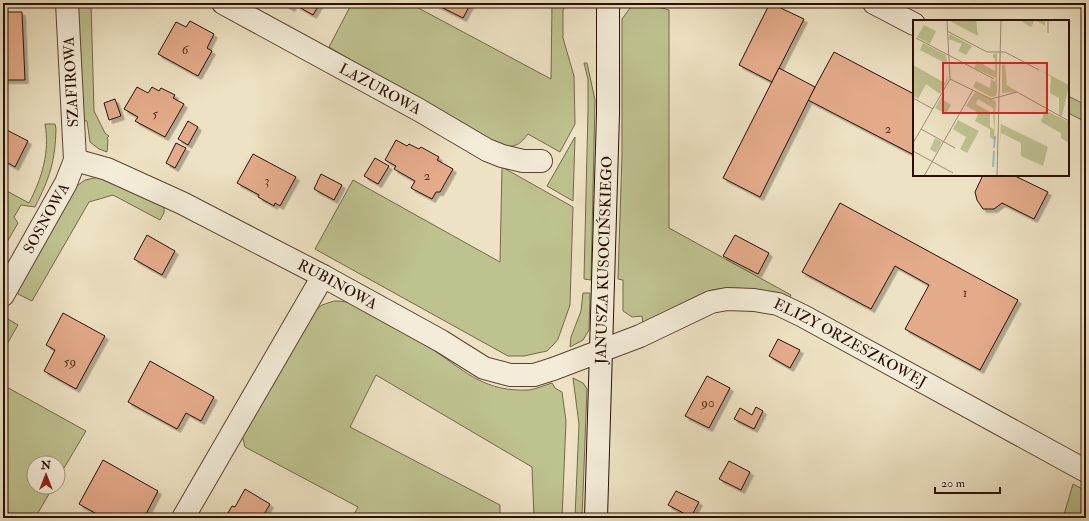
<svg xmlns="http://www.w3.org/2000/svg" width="1089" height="521" font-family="'IM FELL Double Pica',serif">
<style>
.green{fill:#bec28f;stroke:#746948}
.building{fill:#e4ab8a;stroke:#2a1000;filter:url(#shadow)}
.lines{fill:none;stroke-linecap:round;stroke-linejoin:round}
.street-casing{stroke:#5b4431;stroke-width:24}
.secondary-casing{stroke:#2a1000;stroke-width:24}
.street{stroke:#f3ecd8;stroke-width:22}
.secondary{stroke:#f3ecd8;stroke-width:22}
.labels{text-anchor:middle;stroke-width:4;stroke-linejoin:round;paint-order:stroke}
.number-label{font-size:13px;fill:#583722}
.street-label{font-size:15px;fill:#2a1000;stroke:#f3ecd8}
.inset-river{fill:none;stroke:#9abdb9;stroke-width:2}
.inset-road{fill:none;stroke:#9f8e75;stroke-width:1}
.view{fill:#d62828;fill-opacity:0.15;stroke:#d62828;stroke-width:2}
.inset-edge{fill:none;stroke:#2a1000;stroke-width:2}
</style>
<defs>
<filter id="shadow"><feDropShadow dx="3.5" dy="3.5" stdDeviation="0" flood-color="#0004"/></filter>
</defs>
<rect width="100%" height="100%" fill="#ede2c3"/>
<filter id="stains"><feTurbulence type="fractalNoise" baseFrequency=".005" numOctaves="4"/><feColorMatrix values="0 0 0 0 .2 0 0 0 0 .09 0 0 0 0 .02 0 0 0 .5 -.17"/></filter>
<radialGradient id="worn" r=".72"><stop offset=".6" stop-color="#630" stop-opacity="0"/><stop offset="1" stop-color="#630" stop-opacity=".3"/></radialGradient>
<!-- green -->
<g class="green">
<path d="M 75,3 L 91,3 L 94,111 L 105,133 L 109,136 L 107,138 L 108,140 L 107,152 L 99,149 L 90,142 L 87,121 L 81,120 Z"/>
<path d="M 352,3 L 409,3 L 551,79 L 552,3 L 565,3 L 563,11 L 563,38 L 574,76 L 575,124 L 560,152 L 528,134 C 518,147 514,147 499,146 L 428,106 L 329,47 Z"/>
<path d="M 639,4 L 648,4 L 669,10 L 669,228 L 791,295 L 789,299 L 758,290 L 738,288 L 718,289 L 705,292 L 643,323 L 642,316 L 632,317 L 623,311 L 623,280 L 618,279 L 622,155 L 622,19 L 630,8 Z"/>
<path d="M 584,63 L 587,63 L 595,100 L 591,280 L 584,279 L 588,111 L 588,79 Z"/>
<path d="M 1068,96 L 1086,105 L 1086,122 L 1068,113 Z"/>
<path d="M 45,124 L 55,124 L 56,129 C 55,162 50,177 35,207 L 21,205 L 14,217 L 18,223 L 3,249 L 3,189 L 29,203 C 42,178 50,152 45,124 Z"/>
<path d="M 575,137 L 573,201 L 547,186 Z"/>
<path d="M 502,167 L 573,207 L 570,305 L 558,339 L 555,343 L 547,351 L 524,356 L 508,356 L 315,249 L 353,180 L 500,262 Z"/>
<path d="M 99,177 L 164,206 L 164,213 L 160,220 L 113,195 L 89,202 L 32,301 L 18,294 L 17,289 L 74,188 L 85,180 Z"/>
<path d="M 583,293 L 590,293 L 589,330 L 583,340 L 570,347 L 571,337 L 581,311 Z"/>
<path d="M 334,301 C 350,300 363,309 377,316 C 396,327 416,339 435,351 C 467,373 486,392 529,390 C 536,389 545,385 552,383 L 555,388 L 562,392 L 566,421 L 562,518 L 534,518 L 532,467 L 376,375 L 350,427 L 500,505 L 500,518 L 352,518 L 358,507 L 245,447 L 242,435 L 312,313 L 322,305 Z"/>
<path d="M 3,316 L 18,325 L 3,351 Z"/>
<path d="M 573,378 L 583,383 L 587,389 L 582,518 L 575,518 L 579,424 Z"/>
<path d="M 3,385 L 86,431 L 58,478 L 58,463 L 34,463 L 34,487 L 53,487 L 35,518 L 17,518 L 3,510 Z"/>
<path d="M 1073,484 L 1086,491 L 1086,518 L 1063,518 Z"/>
</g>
<!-- building -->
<g class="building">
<path d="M 283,3 L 320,3 L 313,15 L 294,4 L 291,8 Z"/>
<path d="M 436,3 L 471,3 L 463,18 L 435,4 Z"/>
<path d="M 770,3 L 804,19 L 772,82 L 739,65 Z"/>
<path d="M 3,12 L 22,12 L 25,80 L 3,80 Z"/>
<path d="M 190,21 L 214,34 L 207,48 L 212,51 L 198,76 L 158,54 L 176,22 L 186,27 Z"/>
<path d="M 834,52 L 914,94 L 914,155 L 808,100 Z"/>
<path d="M 779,68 L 815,87 L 760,197 L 723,178 Z"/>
<path d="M 137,87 L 148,93 L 152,87 L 159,91 L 161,88 L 175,95 L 173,98 L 184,104 L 165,137 L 135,121 L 138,117 L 124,109 Z"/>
<path d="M 115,99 L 121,116 L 109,120 L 104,103 Z"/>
<path d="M 188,121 L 198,127 L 188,145 L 178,139 Z"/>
<path d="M 3,128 L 28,141 L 15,167 L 3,160 Z"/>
<path d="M 396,140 L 407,146 L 409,144 L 419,149 L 421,147 L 439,157 L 437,160 L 453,169 L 440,192 L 436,192 L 432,199 L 411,188 L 415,181 L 394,169 L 396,166 L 385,160 Z"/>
<path d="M 176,143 L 186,148 L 175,168 L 166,163 Z"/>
<path d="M 253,154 L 296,177 L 280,206 L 275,203 L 274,206 L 258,197 L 259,195 L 237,183 Z"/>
<path d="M 375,158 L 389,166 L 378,184 L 364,176 Z"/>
<path d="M 321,174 L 342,185 L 334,200 L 314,189 Z"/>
<path d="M 983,175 L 1013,175 L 1048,192 L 1034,219 L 1002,203 L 994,209 L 983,209 L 977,200 L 975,192 Z"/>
<path d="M 840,203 L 1018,300 L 980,370 L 905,329 L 929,285 L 895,266 L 871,309 L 802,272 Z"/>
<path d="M 147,235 L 175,251 L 162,275 L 134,259 Z"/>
<path d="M 735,235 L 769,253 L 758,274 L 723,256 Z"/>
<path d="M 63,313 L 105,336 L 76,389 L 44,371 L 55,350 L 46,345 Z"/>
<path d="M 778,339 L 800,350 L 790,368 L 769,356 Z"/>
<path d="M 150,361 L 214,397 L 201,421 L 186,413 L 177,429 L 128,402 Z"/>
<path d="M 707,376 L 730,388 L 709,428 L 685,416 Z"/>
<path d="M 756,407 L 763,411 L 754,429 L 734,419 L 740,408 L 752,415 Z"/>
<path d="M 103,460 L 158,491 L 144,518 L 104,518 L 79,504 Z"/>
<path d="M 729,461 L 750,472 L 741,490 L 719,479 Z"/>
<path d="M 245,489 L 270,504 L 262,518 L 225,518 L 232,506 L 235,507 Z"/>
<path d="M 676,491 L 699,502 L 691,517 L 668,505 Z"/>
</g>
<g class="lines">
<!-- street casing -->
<g class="street-casing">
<g id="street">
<path id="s1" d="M 223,3 L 419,110 L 487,150 L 502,156 L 523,161 L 541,161"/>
<path d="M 874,3 L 914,24"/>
<path id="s2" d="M 75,160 L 107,169 L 182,203 L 323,276 L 441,341 L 484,368 L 510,375 L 534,375 L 553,369 L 640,336 L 711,302 L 727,299 L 754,300 L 778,304 L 803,316 L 1086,471"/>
<path id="s3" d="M 3,295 L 66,183 L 75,160 L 67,3"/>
<path d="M 183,518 L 323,276"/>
</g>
</g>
<!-- secondary casing -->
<g class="secondary-casing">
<g id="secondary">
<path id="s4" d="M 596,518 L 608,114 L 608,3"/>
</g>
</g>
<!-- street -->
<use href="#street" class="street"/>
<!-- secondary -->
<use href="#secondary" class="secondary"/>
</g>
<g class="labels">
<!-- number labels -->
<g class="number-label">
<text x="185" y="54">6</text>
<text x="155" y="118">5</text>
<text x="888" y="133">2</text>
<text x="427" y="180">2</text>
<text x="267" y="185">3</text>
<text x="965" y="297">1</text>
<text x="70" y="366">59</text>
<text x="708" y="407">90</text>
</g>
<!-- street labels -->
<g class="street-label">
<text transform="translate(71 82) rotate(-93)" y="5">SZAFIROWA</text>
<text dy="5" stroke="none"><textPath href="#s1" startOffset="179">LAZUROWA</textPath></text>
<text dy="5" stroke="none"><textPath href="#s3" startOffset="88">SOSNOWA</textPath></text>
<text dy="5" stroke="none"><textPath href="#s4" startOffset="258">JANUSZA KUSOCIŃSKIEGO</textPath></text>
<text dy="5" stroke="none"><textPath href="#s2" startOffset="291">RUBINOWA</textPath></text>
<text dy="5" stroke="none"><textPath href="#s2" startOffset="852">ELIZY ORZESZKOWEJ</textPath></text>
</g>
</g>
<!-- overview -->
<g transform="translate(913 20)">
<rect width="156" height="156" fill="#ede2c3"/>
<path d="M 37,0 L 63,0 L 65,16 L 37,1 ZM 110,0 L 132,0 L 132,6 L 122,0 L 118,7 L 109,2 ZM 11,5 L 23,11 L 17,24 L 4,17 ZM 37,14 L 59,26 L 53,35 L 45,31 L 49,24 L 35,19 ZM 10,23 L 33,35 L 34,44 L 7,30 ZM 84,33 L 84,72 L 83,76 L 78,77 L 60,67 L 63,61 L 77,68 L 78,59 L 82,62 L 83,58 L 61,48 L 64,41 L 82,51 L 82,39 L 80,37 L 80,34 ZM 92,44 L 94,65 L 105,72 L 89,73 L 89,45 ZM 0,45 L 32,63 L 35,55 L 34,61 L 27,74 L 13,64 L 5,79 L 0,76 ZM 127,50 L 156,65 L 149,96 L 146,95 L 146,78 L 137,73 L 138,57 ZM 62,72 L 83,81 L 81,120 L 77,117 L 77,109 L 62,101 L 65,95 L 64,92 L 53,86 ZM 65,79 L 80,88 L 81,109 L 77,107 L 77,92 L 63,84 ZM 30,74 L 29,79 L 38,85 L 33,94 L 22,88 ZM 132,90 L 156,102 L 156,123 L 148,118 L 148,113 L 128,102 ZM 88,99 L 88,104 L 135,127 L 130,146 L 108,136 L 108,123 L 88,113 L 87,123 ZM 45,100 L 66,111 L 54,133 L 47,129 L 53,117 L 40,109 ZM 22,118 L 29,122 L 23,133 L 17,129 Z" fill="#bec28f" fill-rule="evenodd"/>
<path class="inset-river" d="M 81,128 L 82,116M 80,147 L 81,131"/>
<path class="inset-road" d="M 34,11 L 74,32 L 92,32 L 126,50M 135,13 L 135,0M 3,18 L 81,59M 37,59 L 78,79 L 104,72 L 156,101M 0,78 L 20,89M 8,109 L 42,128M 0,123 L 37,59 L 34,0M 0,131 L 40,153M 11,156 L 60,70M 84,156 L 88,0"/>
<path class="view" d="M 30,43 L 134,43 L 134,93 L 30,93 Z"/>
<rect width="156" height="156" class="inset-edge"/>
</g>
<!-- margin -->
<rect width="1089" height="521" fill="none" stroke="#ede2c3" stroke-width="16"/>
<rect x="4" y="4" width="1081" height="513" fill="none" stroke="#2a1000" stroke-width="2"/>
<rect x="8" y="8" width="1073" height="505" fill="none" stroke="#2a1000"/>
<!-- north arrow -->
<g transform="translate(46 475)"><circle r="19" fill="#f3ecd8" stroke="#a39482"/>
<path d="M0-3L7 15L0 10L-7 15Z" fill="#8f2418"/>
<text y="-6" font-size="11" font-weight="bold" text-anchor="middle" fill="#2a1000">N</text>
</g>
<!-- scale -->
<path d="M935 487v6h65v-6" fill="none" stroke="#2a1000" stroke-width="2"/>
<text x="941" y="487" font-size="12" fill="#2a1000" stroke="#f3ecd8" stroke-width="3" paint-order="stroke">20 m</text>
<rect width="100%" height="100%" filter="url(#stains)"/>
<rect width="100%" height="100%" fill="url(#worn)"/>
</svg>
